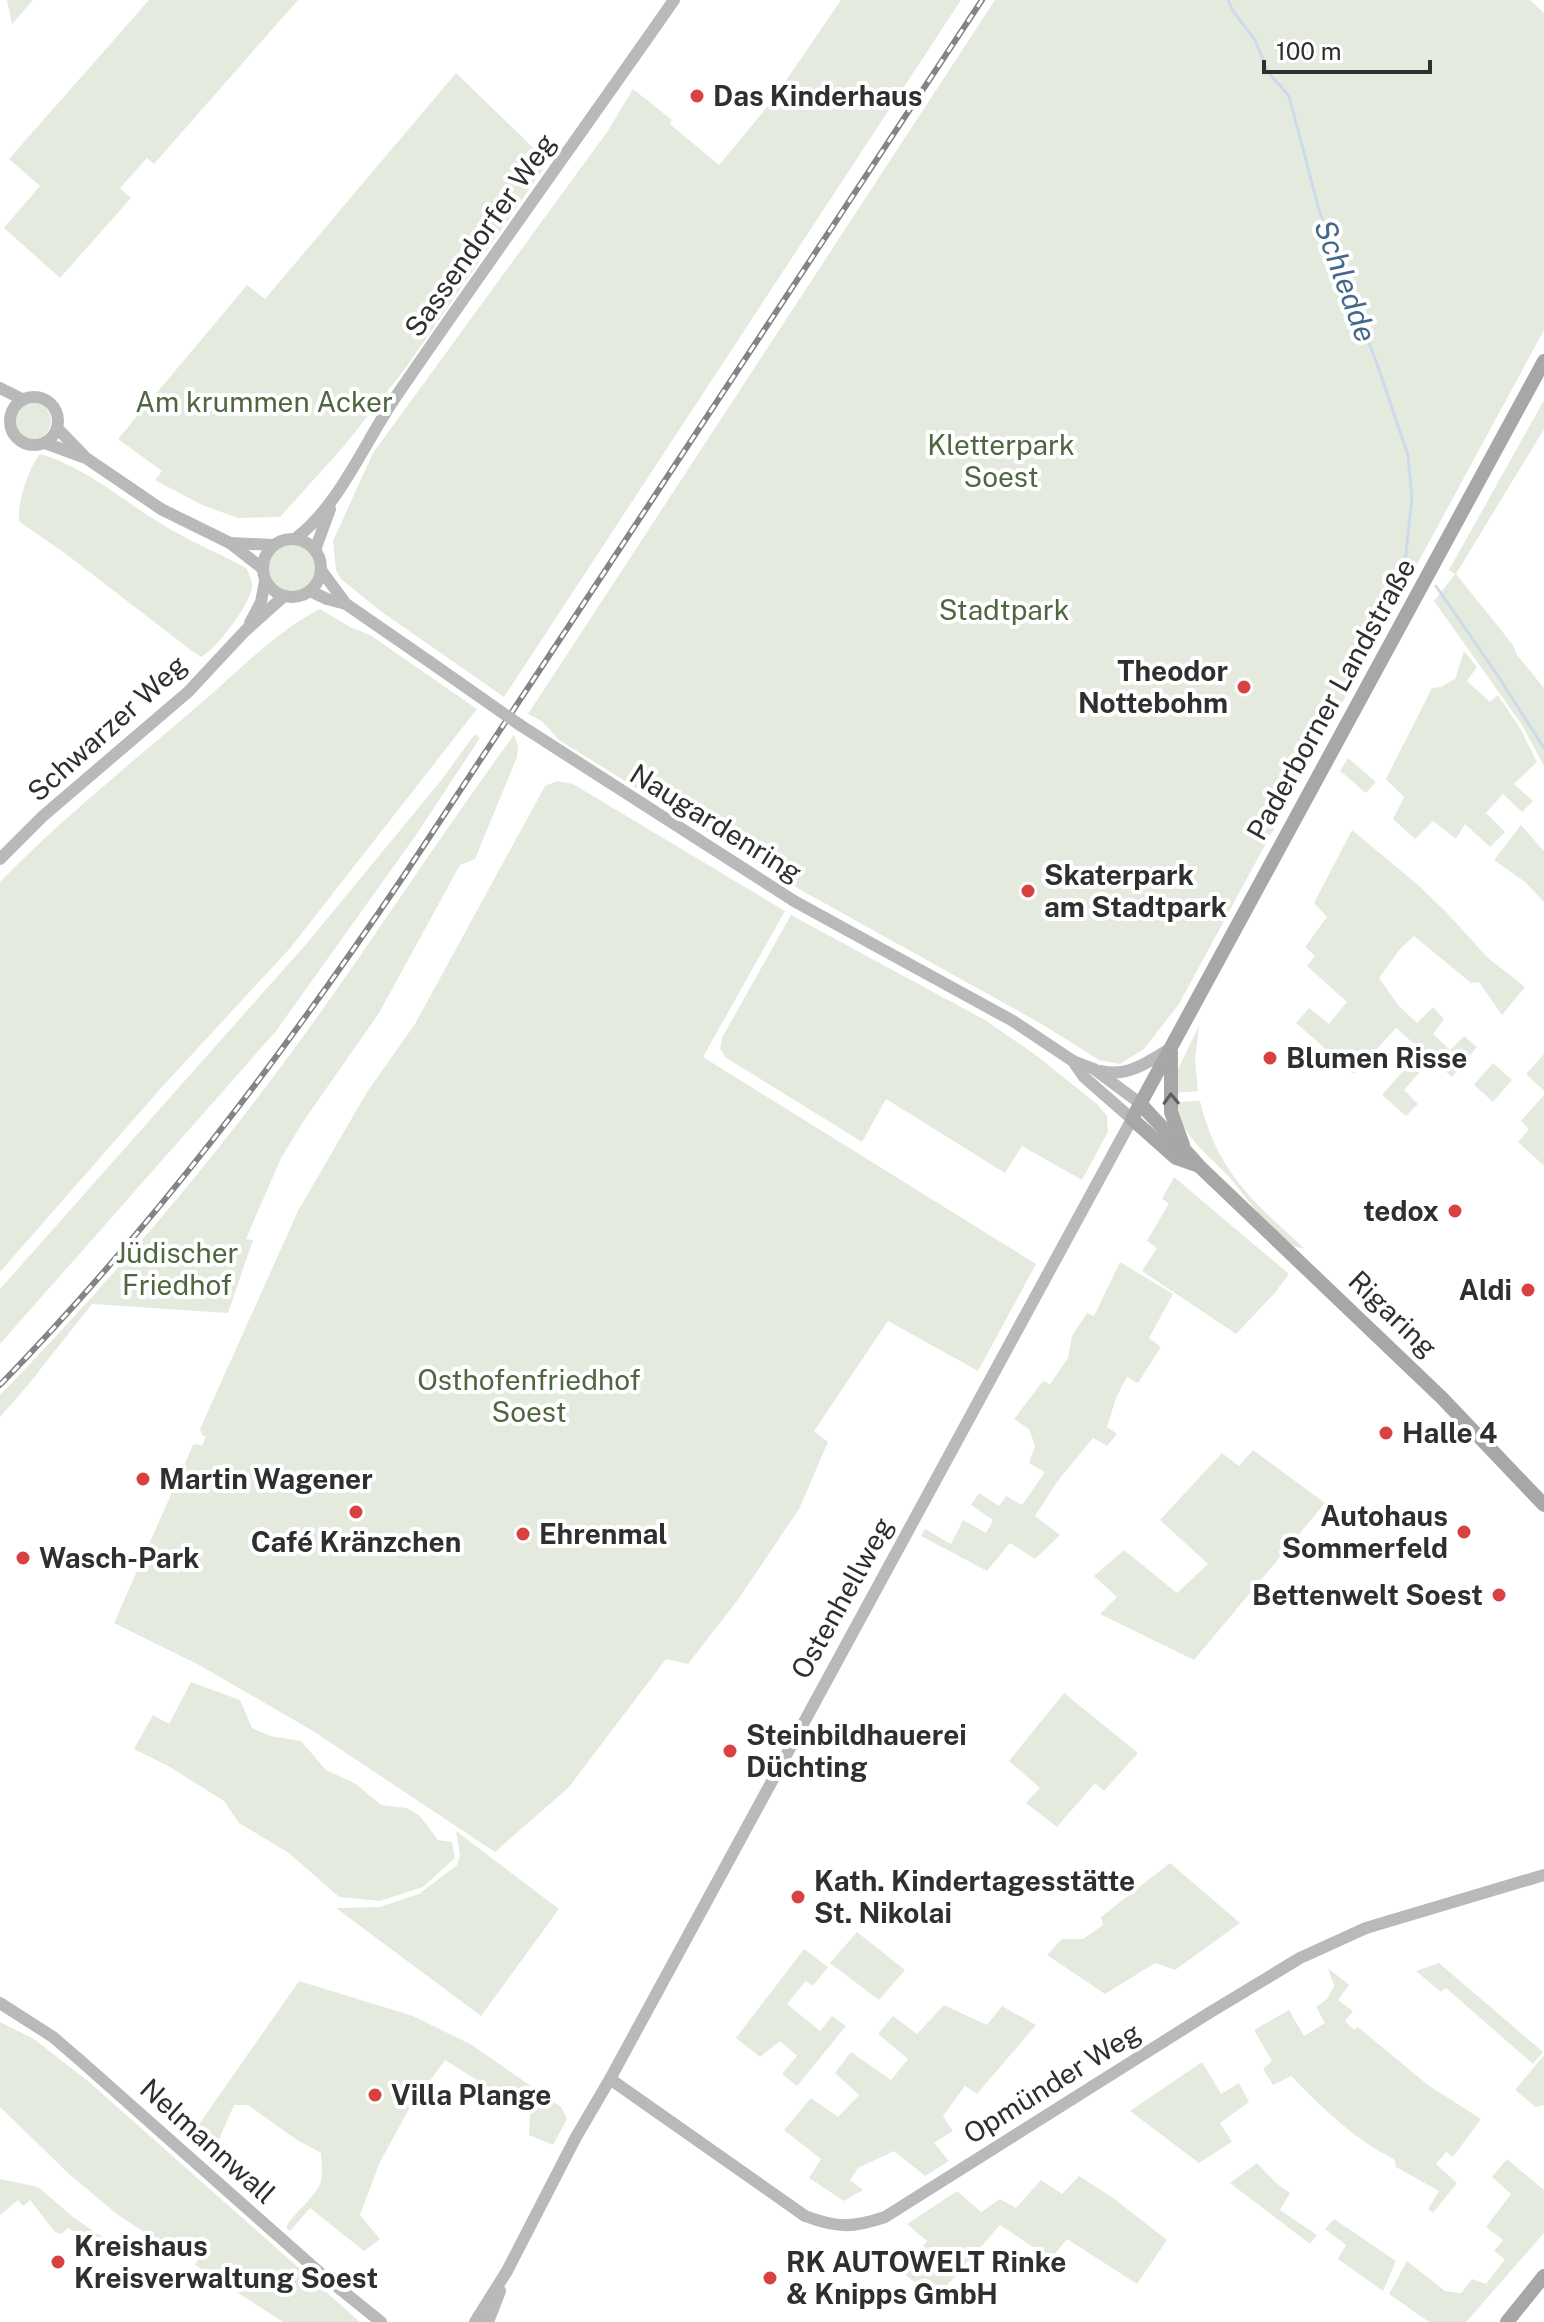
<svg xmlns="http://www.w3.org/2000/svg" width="1544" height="2322" font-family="'Public Sans',sans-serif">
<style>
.green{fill:#e4ebde}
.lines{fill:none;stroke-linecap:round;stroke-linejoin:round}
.stream{stroke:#ccdbe9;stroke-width:3}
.secondary{stroke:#b9b9b9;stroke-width:12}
.primary{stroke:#a7a7a7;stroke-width:14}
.rail-casing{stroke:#848484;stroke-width:6}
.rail{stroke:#fff;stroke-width:3;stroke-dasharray:9;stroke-linecap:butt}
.secondary-bridge{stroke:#b9b9b9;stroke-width:12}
.oneway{stroke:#5f5f5f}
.poi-dot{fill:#d74140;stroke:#fff;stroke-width:3}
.labels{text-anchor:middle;stroke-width:8;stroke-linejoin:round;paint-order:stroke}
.poi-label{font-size:28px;font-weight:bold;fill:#2f2f2f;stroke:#fff;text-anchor:start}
.street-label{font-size:28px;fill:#2f2f2f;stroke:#fff}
.park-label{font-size:28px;fill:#4f6740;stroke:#fff}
.water-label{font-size:30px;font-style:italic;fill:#43698b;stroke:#fff}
</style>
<rect width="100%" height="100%" fill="#fff"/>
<!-- green -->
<g class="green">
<path d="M 7,0 L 33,0 L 12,24 Z"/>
<path d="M 149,0 L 298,0 L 154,164 L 147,158 L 120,188 L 131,198 L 60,278 L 4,228 L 40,186 L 9,159 Z"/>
<path d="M 841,0 L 961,0 L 504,697 L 379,610 L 341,579 L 336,570 L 333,541 L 373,453 L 607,132 L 633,89 L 672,120 L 670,124 L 719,165 L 772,101 Z"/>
<path d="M 995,0 L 1530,0 L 1544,13 L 1544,330 L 1179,1004 L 1144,1049 L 1120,1064 L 1099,1060 L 1040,1023 L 799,889 L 559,740 L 543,722 L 528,714 Z"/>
<path d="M 456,73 L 548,162 L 405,369 L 344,446 L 280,517 L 238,518 L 202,505 L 155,480 L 162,471 L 118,439 L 247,285 L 265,299 Z"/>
<path d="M 1544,400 L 1544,429 L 1456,574 L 1513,645 L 1517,655 L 1544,688 L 1544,766 L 1522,725 L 1434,601 L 1455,574 L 1449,570 Z"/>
<circle cx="33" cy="421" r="18"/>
<path d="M 40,454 C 86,467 123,501 163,525 C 189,541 219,553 246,568 C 249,573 252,580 252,586 C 253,601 215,651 201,657 L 192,651 L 66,554 L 20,522 C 15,507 30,465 40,454 Z"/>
<circle cx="292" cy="568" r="24"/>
<path d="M 320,609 L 350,627 L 370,635 L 477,709 L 291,947 L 162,1087 L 0,1272 L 0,882 C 62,818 133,762 201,703 C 236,673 279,629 320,609 Z"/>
<path d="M 1464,651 L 1477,667 L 1467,681 L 1490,702 L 1498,695 L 1520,728 L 1537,762 L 1514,784 L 1533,801 L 1522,812 L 1503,794 L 1486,813 L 1505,832 L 1490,847 L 1465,824 L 1456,839 L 1433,821 L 1415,839 L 1393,819 L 1404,797 L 1386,779 L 1432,688 L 1441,687 L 1455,679 Z"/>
<path d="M 475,734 L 480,738 L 416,835 L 276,1031 L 0,1344 L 0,1289 L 307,943 L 439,783 Z"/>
<path d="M 514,735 L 518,745 L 517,757 L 475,859 L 460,865 L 379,1013 L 305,1119 L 281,1158 L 246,1239 L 253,1240 L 228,1313 L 92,1304 L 28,1385 L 0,1417 L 0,1395 C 105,1287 202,1174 291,1053 C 368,949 437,839 514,735 Z"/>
<path d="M 1348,758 L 1376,782 L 1366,793 L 1340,771 Z"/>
<path d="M 557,781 L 573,784 L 785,911 L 703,1057 L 1036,1264 L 978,1371 L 888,1321 L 814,1431 L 828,1442 L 799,1509 L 737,1601 L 688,1664 L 666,1659 L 569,1787 L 495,1852 L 313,1731 L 199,1665 L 114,1623 L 193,1445 L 197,1444 L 202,1446 L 206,1437 L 202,1435 L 200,1429 L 298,1211 L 367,1092 L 415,1024 L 545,786 Z"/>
<path d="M 1521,825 L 1544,851 L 1544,902 L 1525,882 L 1494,860 Z"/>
<path d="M 1352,830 L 1418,885 L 1447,913 L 1488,958 L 1525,987 L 1502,1015 L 1479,982 L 1471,983 L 1414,936 L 1400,949 L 1379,978 L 1398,1005 L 1417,1023 L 1433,1007 L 1444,1019 L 1433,1034 L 1450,1050 L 1464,1036 L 1477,1047 L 1452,1077 L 1396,1028 L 1354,1074 L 1296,1023 L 1309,1008 L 1329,1024 L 1347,1002 L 1307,966 L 1315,956 L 1305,947 L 1327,917 L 1314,903 Z"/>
<path d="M 791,915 L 985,1020 L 1037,1056 L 1097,1104 L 1107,1116 L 1108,1132 L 1082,1180 L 1022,1146 L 1005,1173 L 886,1099 L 862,1142 L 725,1057 L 720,1048 L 723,1036 Z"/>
<path d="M 1199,1026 L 1195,1060 L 1198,1091 L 1174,1093 L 1177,1071 Z"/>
<path d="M 1544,1054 L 1544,1091 L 1526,1074 Z"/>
<path d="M 1415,1057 L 1425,1066 L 1404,1090 L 1418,1104 L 1406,1116 L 1382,1095 Z"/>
<path d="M 1493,1063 L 1512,1080 L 1493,1102 L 1474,1085 Z"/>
<path d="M 1544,1095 L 1544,1166 L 1518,1142 L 1529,1129 L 1521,1121 Z"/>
<path d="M 1200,1101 C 1217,1171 1252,1201 1304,1248 C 1281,1250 1244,1193 1229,1177 C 1216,1163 1201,1151 1190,1136 C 1182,1125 1178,1115 1174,1102 Z"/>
<path d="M 1174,1177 L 1289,1274 L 1274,1294 L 1236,1334 L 1142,1271 L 1157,1248 L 1147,1241 L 1169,1203 L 1162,1199 Z"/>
<path d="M 1120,1262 L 1173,1294 L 1149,1338 L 1161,1347 L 1138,1383 L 1127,1377 L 1116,1398 L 1107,1427 L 1117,1434 L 1107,1446 L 1093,1438 L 1057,1482 L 1035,1516 L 1060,1535 L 1035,1559 L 1010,1543 L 987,1571 L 921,1536 L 925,1529 L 951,1544 L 963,1520 L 986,1533 L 993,1520 L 971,1505 L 979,1493 L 999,1506 L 1006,1496 L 1022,1505 L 1045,1472 L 1029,1463 L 1035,1446 L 1029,1429 L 1014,1419 L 1043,1381 L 1050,1384 L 1068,1358 L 1072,1336 L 1087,1313 L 1094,1316 Z"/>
<path d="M 1253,1450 L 1325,1503 L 1194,1660 L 1100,1614 L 1117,1597 L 1094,1576 L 1124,1550 L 1177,1593 L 1208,1564 L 1160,1520 L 1222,1453 L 1239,1466 Z"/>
<path d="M 191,1682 L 240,1700 L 252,1728 L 270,1736 L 301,1741 L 326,1770 L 356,1784 L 381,1805 L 407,1808 L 420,1816 L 438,1840 L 452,1842 L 455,1858 L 423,1887 L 380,1901 L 339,1897 L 289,1853 L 239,1823 L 224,1801 L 170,1767 L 134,1749 L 153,1715 L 169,1724 Z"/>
<path d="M 1064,1693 L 1138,1753 L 1104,1791 L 1095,1783 L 1057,1827 L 1026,1803 L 1040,1788 L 1009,1761 Z"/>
<path d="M 456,1831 L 559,1909 L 481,2016 L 336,1908 L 380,1907 L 419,1894 L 457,1865 L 460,1855 Z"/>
<path d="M 1170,1863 L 1240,1923 L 1175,1970 L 1155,1963 L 1105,1994 L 1047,1955 L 1062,1939 L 1083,1939 L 1103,1925 L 1101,1917 Z"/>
<path d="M 857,1932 L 905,1970 L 879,2000 L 830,1963 Z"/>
<path d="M 804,1949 L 828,1967 L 813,1986 L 806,1981 L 787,2004 L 820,2031 L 832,2016 L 846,2026 L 797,2086 L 782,2074 L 797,2056 L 780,2041 L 760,2057 L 736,2038 Z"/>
<path d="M 1439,1963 L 1543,2052 L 1533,2064 L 1446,1988 L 1441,1992 L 1416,1971 Z"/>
<path d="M 1328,1968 L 1349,1985 L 1338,2000 L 1353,2011 L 1345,2021 L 1354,2030 L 1358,2027 L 1428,2085 L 1481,2119 L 1453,2157 L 1446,2152 L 1436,2164 L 1457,2183 L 1433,2213 L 1428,2209 L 1439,2191 L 1396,2167 L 1394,2159 C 1353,2139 1323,2108 1291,2076 L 1273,2085 L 1263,2069 L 1272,2061 L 1254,2030 L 1289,2010 L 1304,2036 L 1325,2023 L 1316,2007 L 1327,1999 L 1334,1986 Z"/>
<path d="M 299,1981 L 413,2016 L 472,2045 L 561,2107 L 567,2119 L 553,2145 L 529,2135 L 530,2113 L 445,2060 L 409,2109 L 380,2162 L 360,2215 L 380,2239 L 364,2251 L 310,2208 L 290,2231 L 286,2227 C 295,2211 318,2196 321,2180 C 323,2171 321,2161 321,2153 L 297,2140 L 248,2105 L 234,2105 L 217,2144 L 219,2160 L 207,2157 L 188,2140 Z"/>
<path d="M 944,2005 L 987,2025 L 1002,2006 L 1036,2025 L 977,2094 L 965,2086 L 943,2116 L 953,2131 L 934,2143 L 949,2161 L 925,2176 L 894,2151 L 858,2168 L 850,2180 L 863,2190 L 844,2201 L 809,2178 L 821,2159 L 784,2130 L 811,2098 L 838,2117 L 859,2095 L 835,2073 L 851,2052 L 891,2080 L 908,2059 L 878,2034 L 893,2016 L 917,2034 Z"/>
<path d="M 0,2022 L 34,2039 L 89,2082 L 360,2322 L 283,2322 L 195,2265 L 198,2260 L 193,2251 L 187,2251 L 181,2256 L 118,2215 L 69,2174 L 0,2107 Z"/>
<path d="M 1544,2055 L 1544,2105 L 1536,2107 L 1515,2090 Z"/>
<path d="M 1202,2062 L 1221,2094 L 1239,2083 L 1249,2102 L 1220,2123 L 1232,2142 L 1199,2163 L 1130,2111 Z"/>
<path d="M 1507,2159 L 1544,2190 L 1544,2233 L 1466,2322 L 1429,2322 L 1389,2294 L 1407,2261 L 1445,2291 L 1461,2293 L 1472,2279 L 1486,2284 L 1505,2259 L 1494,2251 L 1503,2240 L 1486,2227 L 1511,2194 L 1492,2177 Z"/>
<path d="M 1257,2163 L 1276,2183 L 1290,2193 L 1280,2210 L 1317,2235 L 1310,2244 L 1230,2183 Z"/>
<path d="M 1079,2176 L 1113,2198 L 1167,2240 L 1137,2284 L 1067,2239 L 1051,2259 L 1000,2225 L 936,2298 L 904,2274 L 927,2241 L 907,2224 L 957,2191 L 981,2212 L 1000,2199 L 1016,2208 L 1041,2180 L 1062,2194 Z"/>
<path d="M 0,2179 L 38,2187 L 73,2217 L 117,2247 L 114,2252 L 68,2228 L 61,2234 L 55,2232 L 30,2200 L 23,2206 L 18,2200 L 0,2215 Z"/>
<path d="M 1334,2219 L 1396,2261 L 1383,2291 L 1338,2259 L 1346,2245 L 1325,2229 Z"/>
</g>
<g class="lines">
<!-- stream -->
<g class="stream">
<path d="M 1228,0 L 1233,11 L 1255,40 L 1268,72 L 1289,96 L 1319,210 L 1377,364 L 1408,455 L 1412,498 L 1405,561 L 1414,575"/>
<path d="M 1436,586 L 1498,676 L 1544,748"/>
</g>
<!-- secondary -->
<g class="secondary">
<path d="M 0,388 L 22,399"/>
<circle cx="34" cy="421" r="24"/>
<path d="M 57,428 L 86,458 L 161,509 L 230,543 L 262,568"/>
<path d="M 45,443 L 83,457"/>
<path d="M 296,538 C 340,505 365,441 397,395 C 488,262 582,132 674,0"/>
<circle cx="292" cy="568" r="29"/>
<path d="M 230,543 L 273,545"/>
<path d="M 315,550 L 330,509"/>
<path d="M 321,570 L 346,604 L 430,662"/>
<path d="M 310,591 L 327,599 L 346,604"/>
<path d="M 250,623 L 261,602 L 265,581"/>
<path d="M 520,725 L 794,901 L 1013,1021 L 1073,1061 L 1094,1069 L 1141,1104"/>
<path d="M 0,859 L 43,816 L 188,692 L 245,631 L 284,596"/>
<path d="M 1101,1071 C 1127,1078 1150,1061 1171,1048"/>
<path d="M 0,2003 L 53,2037 L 82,2062 L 319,2272 L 381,2322"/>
<path d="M 610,2079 L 805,2216 C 837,2228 853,2228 885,2217 L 1209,2013 L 1300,1958 L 1366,1928 L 1544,1875"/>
<path d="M 475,2322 L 507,2271 L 576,2137 L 610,2079 L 1132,1119 L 1084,1077 L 1073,1061"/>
<path d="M 488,2322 L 500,2291"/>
</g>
<!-- primary -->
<g class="primary">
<path d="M 1171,1052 L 1171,1112 L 1183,1145"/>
<path d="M 1141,1104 C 1159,1126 1181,1144 1199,1166 L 1442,1398 L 1544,1505"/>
<path d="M 1199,1166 L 1176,1158 L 1132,1119 L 1544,361"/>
<path d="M 1507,2322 L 1544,2276"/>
</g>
<!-- rail casing -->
<g class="rail-casing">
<path id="rail" d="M 0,1385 C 152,1228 283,1055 405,874 L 982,0"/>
</g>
<!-- rail -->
<use href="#rail" class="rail"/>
<!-- secondary-bridge -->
<path class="secondary-bridge" d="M 430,662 L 520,725"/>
</g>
<!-- one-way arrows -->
<defs><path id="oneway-chevron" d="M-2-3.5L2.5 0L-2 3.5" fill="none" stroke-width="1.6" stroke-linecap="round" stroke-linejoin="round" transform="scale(2)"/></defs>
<use class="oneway" href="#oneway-chevron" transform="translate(1171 1099) rotate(-92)"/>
<!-- markers -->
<g class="poi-dot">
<circle cx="697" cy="96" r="8"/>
<circle cx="1244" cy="687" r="8"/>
<circle cx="1028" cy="891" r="8"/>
<circle cx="1270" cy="1058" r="8"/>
<circle cx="1455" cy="1211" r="8"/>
<circle cx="1528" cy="1290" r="8"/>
<circle cx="1386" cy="1433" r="8"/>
<circle cx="143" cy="1479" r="8"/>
<circle cx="356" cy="1512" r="8"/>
<circle cx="1464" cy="1532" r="8"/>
<circle cx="523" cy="1534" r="8"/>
<circle cx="23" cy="1558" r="8"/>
<circle cx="1499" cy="1595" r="8"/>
<circle cx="730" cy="1751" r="8"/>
<circle cx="798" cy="1897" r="8"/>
<circle cx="375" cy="2095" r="8"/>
<circle cx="58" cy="2262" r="8"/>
<circle cx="770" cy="2278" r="8"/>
</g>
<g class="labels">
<!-- poi labels -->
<g class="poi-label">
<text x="713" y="106">Das Kinderhaus</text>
<text x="1228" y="681" text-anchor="end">Theodor<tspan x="1228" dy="32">Nottebohm</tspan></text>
<text x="1044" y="885">Skaterpark<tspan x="1044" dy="32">am Stadtpark</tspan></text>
<text x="1286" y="1068">Blumen Risse</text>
<text x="1439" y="1221" text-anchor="end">tedox</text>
<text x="1512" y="1300" text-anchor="end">Aldi</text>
<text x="1402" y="1443">Halle 4</text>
<text x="159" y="1489">Martin Wagener</text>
<text x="1448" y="1526" text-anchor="end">Autohaus<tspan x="1448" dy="32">Sommerfeld</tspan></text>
<text x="539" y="1544">Ehrenmal</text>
<text x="356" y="1552" text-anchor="middle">Café Kränzchen</text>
<text x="39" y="1568">Wasch-Park</text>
<text x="1483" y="1605" text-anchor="end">Bettenwelt Soest</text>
<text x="746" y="1745">Steinbildhauerei<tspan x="746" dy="32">Düchting</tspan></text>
<text x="814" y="1891">Kath. Kindertagesstätte<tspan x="814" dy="32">St. Nikolai</tspan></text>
<text x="391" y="2105">Villa Plange</text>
<text x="74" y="2256">Kreishaus<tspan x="74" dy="32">Kreisverwaltung Soest</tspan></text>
<text x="786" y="2272">RK AUTOWELT Rinke<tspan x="786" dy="32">&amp; Knipps GmbH</tspan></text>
</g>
<!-- street labels -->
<g class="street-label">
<text transform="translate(480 235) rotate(-55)" y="10">Sassendorfer Weg</text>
<text transform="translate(1331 699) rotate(-61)" y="10">Paderborner Landstraße</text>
<text transform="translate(107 728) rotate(-42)" y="10">Schwarzer Weg</text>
<text transform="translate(716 823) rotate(32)" y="10">Naugardenring</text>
<text transform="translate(1393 1314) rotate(44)" y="10">Rigaring</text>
<text transform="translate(842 1598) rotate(-61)" y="10">Ostenhellweg</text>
<text transform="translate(1052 2083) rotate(-32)" y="10">Opmünder Weg</text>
<text transform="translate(208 2141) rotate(42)" y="10">Nelmannwall</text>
</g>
<!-- park labels -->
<g class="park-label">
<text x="264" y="412">Am krummen Acker</text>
<text x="1001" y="455">Kletterpark<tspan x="1001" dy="32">Soest</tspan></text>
<text x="1004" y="620">Stadtpark</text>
<text x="177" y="1263">Jüdischer<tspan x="177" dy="32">Friedhof</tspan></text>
<text x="529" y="1390">Osthofenfriedhof<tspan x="529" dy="32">Soest</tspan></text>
</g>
<!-- water labels -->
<g class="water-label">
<text transform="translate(1345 281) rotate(70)" y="10">Schledde</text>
</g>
</g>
<!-- scale -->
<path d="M1264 60v12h166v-12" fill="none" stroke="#2f2f2f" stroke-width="4"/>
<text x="1276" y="60" font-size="24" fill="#2f2f2f" stroke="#ffffff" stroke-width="6" paint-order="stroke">100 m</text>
</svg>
